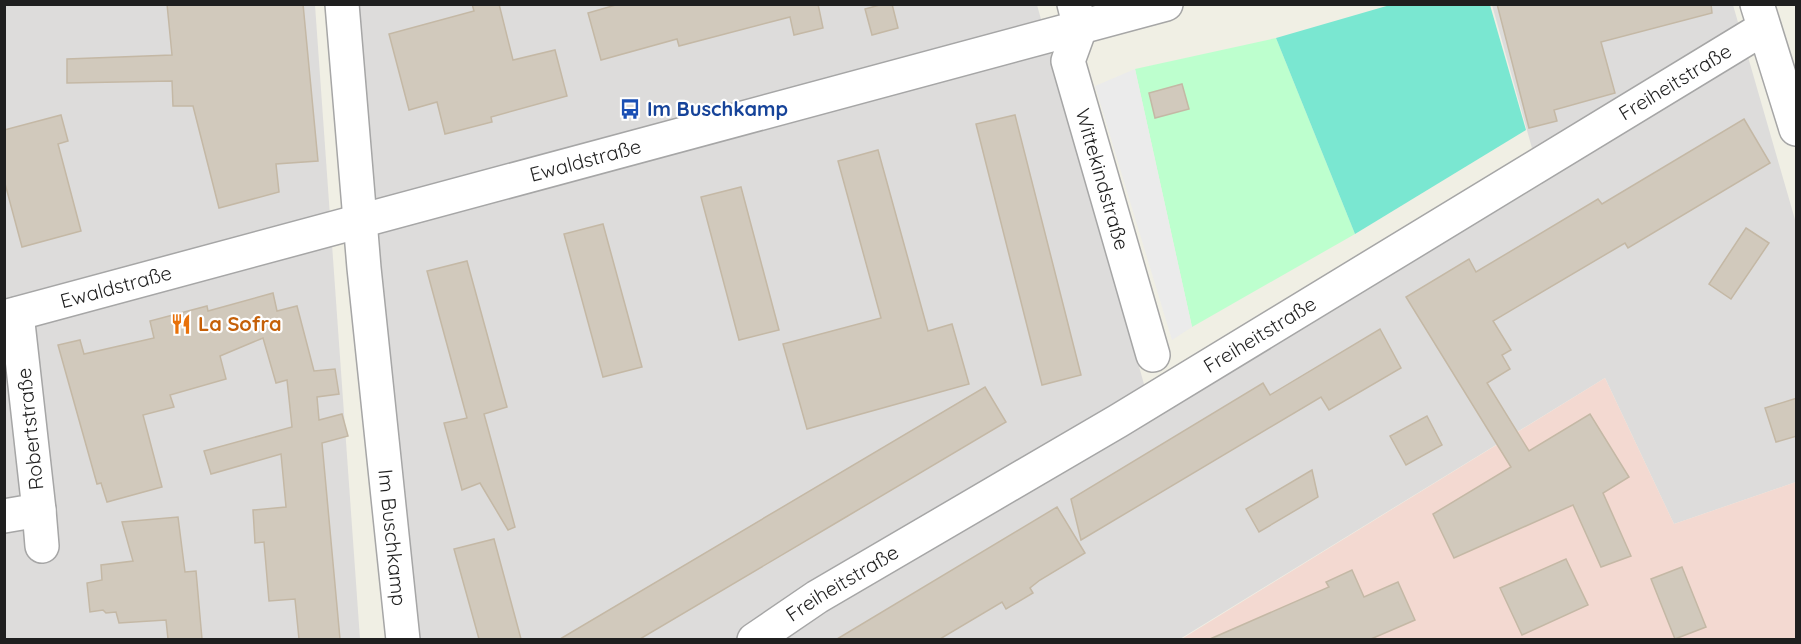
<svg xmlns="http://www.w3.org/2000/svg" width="1801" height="644" font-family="Quicksand,sans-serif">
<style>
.residential{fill:#dddcdb}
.commercial{fill:#f3d9d1}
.park{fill:#bdffce}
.pitch{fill:#7ae7d1}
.parking{fill:#ebebeb}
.building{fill:#d1c9bc;stroke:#c4b8a5;stroke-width:1.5}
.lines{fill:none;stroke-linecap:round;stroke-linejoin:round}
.minor-casing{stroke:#a6a6a6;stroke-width:36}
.tertiary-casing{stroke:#a6a6a6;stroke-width:36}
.minor{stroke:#fff;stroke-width:33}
.tertiary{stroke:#fff;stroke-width:33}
.labels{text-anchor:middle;stroke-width:4.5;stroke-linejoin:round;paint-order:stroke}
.street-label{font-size:20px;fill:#1f1f1f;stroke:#fff}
.transit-label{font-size:20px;font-weight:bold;fill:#164399;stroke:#fff;text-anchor:start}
.food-label{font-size:20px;font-weight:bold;fill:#c56008;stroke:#fff;text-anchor:start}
</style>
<rect width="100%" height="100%" fill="#f0efe4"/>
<!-- residential -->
<g class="residential">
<path d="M 4,5 L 315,5 L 360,639 L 5,639 Z"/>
<path d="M 354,5 L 1037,5 L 1153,416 L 1542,184 L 1492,5 L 1733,5 L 1796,223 L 1796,482 L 1674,524 L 1605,378 L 1180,639 L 417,639 Z"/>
</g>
<!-- commercial -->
<path class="commercial" d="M 1605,378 L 1674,524 L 1796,482 L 1796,639 L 1180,640 Z"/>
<!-- park -->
<path class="park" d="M 1276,38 L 1355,234 L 1192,327 L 1135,69 Z"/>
<!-- pitch -->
<path class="pitch" d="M 1390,5 L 1490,5 L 1526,130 L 1355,234 L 1276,38 Z"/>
<!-- parking -->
<path class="parking" d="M 1135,69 L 1192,327 L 1172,340 L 1095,86 Z"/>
<!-- building -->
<g class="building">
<path d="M 167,4 L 303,4 L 318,161 L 276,164 L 279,192 L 219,208 L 193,106 L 173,106 L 172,81 L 67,83 L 67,59 L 172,55 Z"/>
<path d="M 472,4 L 499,4 L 513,60 L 555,50 L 567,96 L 491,117 L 492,122 L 445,134 L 437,102 L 409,110 L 389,34 L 474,11 Z"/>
<path d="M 619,4 L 818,4 L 823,28 L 794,35 L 790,17 L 679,46 L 677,39 L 601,60 L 588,13 Z"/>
<path d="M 883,4 L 892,4 L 898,28 L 872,35 L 865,9 Z"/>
<path d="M 1497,4 L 1711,4 L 1712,13 L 1601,42 L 1615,93 L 1554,110 L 1557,121 L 1529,128 Z"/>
<path d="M 1182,84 L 1189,109 L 1155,118 L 1149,93 Z"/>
<path d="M 61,115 L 68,141 L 58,144 L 81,231 L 22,247 L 4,180 L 4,130 Z"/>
<path d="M 1015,115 L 1081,375 L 1042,385 L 976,124 Z"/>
<path d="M 1744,119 L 1770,163 L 1628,248 L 1625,243 L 1493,321 L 1511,350 L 1502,355 L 1510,369 L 1487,383 L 1529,451 L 1590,414 L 1629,477 L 1603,493 L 1631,556 L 1601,567 L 1573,505 L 1454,558 L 1433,514 L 1511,467 L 1406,297 L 1469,259 L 1476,272 L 1598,199 L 1602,204 Z"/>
<path d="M 878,150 L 928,331 L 952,324 L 969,384 L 807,429 L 783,344 L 881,318 L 838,161 Z"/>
<path d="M 741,187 L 779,330 L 739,340 L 701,197 Z"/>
<path d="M 603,224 L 642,367 L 603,377 L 564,234 Z"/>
<path d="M 1746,228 L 1769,243 L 1731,299 L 1709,284 Z"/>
<path d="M 467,261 L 507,407 L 484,414 L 515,527 L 508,530 L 480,483 L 462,490 L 444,423 L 467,418 L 427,271 Z"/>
<path d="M 273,293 L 277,311 L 297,306 L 314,371 L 335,369 L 339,394 L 317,397 L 319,420 L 342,414 L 348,436 L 322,443 L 340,639 L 299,639 L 295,599 L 269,601 L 264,542 L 255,543 L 253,510 L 286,507 L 281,454 L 211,474 L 204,451 L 292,427 L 287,380 L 276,383 L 263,338 L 220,356 L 226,379 L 170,395 L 174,407 L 143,415 L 162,487 L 107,502 L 101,483 L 97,484 L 58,345 L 80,340 L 84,354 L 154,338 L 150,321 L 207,306 L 208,311 Z"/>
<path d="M 1380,329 L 1401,368 L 1329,410 L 1321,397 L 1081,540 L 1071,499 L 1263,383 L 1270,395 Z"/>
<path d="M 985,387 L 1006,422 L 846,517 L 640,639 L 560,639 Z"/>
<path d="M 1797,398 L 1797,436 L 1776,442 L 1765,408 Z"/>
<path d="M 1427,416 L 1442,445 L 1406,465 L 1390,436 Z"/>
<path d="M 1312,470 L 1318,497 L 1259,532 L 1246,509 Z"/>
<path d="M 1057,507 L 1085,553 L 1040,580 L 1030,588 L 1033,593 L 1006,609 L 1002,602 L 940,639 L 837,639 Z"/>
<path d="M 178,517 L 185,572 L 196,571 L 202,639 L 168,639 L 166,620 L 119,623 L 116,612 L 106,613 L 103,610 L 90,612 L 87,583 L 102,580 L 101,565 L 133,561 L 122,522 Z"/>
<path d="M 494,539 L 514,613 L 521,639 L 479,639 L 454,549 Z"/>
<path d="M 1566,559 L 1588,605 L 1522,635 L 1500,588 Z"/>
<path d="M 1682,567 L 1706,627 L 1675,639 L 1651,579 Z"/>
<path d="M 1352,570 L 1364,597 L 1398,582 L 1415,620 L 1371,639 L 1210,639 L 1329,587 L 1326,582 Z"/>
</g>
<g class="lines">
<!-- minor casing -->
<g class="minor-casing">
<g id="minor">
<path id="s1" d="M 342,4 L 364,268 L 403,640"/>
<path id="s2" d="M 1074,4 L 1080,28 L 1068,61 L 1153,355"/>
<path d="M 1757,4 L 1796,129"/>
<path d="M 39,510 L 42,546"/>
<path d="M 4,516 L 39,510 L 17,314"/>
<path id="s3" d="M 754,640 L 817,597 L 1118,421 L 1764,28"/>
</g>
</g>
<!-- tertiary casing -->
<g class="tertiary-casing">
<g id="tertiary">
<path id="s4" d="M 4,317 L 1166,4"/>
</g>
</g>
<!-- minor -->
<use href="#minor" class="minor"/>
<!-- tertiary -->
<use href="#tertiary" class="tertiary"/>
</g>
<!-- icons -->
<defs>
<g id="bus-bare" transform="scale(1.62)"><path d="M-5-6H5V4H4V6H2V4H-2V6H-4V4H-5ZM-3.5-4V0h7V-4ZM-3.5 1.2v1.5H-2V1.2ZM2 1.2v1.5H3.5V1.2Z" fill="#1a4fb4" stroke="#fff" stroke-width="2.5" paint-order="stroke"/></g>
<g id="restaurant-bare" transform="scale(1.62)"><path d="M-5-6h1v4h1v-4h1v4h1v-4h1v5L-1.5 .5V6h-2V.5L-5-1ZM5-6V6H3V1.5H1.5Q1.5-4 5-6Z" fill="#e8710a" stroke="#fff" stroke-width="2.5" paint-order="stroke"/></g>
</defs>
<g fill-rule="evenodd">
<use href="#bus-bare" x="630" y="109"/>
<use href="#restaurant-bare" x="181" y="324"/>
</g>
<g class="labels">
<!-- street labels -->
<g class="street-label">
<text dy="7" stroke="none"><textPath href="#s3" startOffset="1077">Freiheitstraße</textPath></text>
<text dy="7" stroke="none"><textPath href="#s4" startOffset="602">Ewaldstraße</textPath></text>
<text dy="7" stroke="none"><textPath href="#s2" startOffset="183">Wittekindstraße</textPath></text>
<text dy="7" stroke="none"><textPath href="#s4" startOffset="116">Ewaldstraße</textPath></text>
<text dy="7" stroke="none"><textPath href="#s3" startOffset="591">Freiheitstraße</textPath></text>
<text transform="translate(30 429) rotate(-96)" y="7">Robertstraße</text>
<text dy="7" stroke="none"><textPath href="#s1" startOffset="536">Im Buschkamp</textPath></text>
<text dy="7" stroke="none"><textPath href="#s3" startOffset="105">Freiheitstraße</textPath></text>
</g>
<!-- transit labels -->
<g class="transit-label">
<text x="647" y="116">Im Buschkamp</text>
</g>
<!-- food labels -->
<g class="food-label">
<text x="198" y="331">La Sofra</text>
</g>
</g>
<!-- border -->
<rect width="1801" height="644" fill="none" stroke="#1f1f1f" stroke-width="12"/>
</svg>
